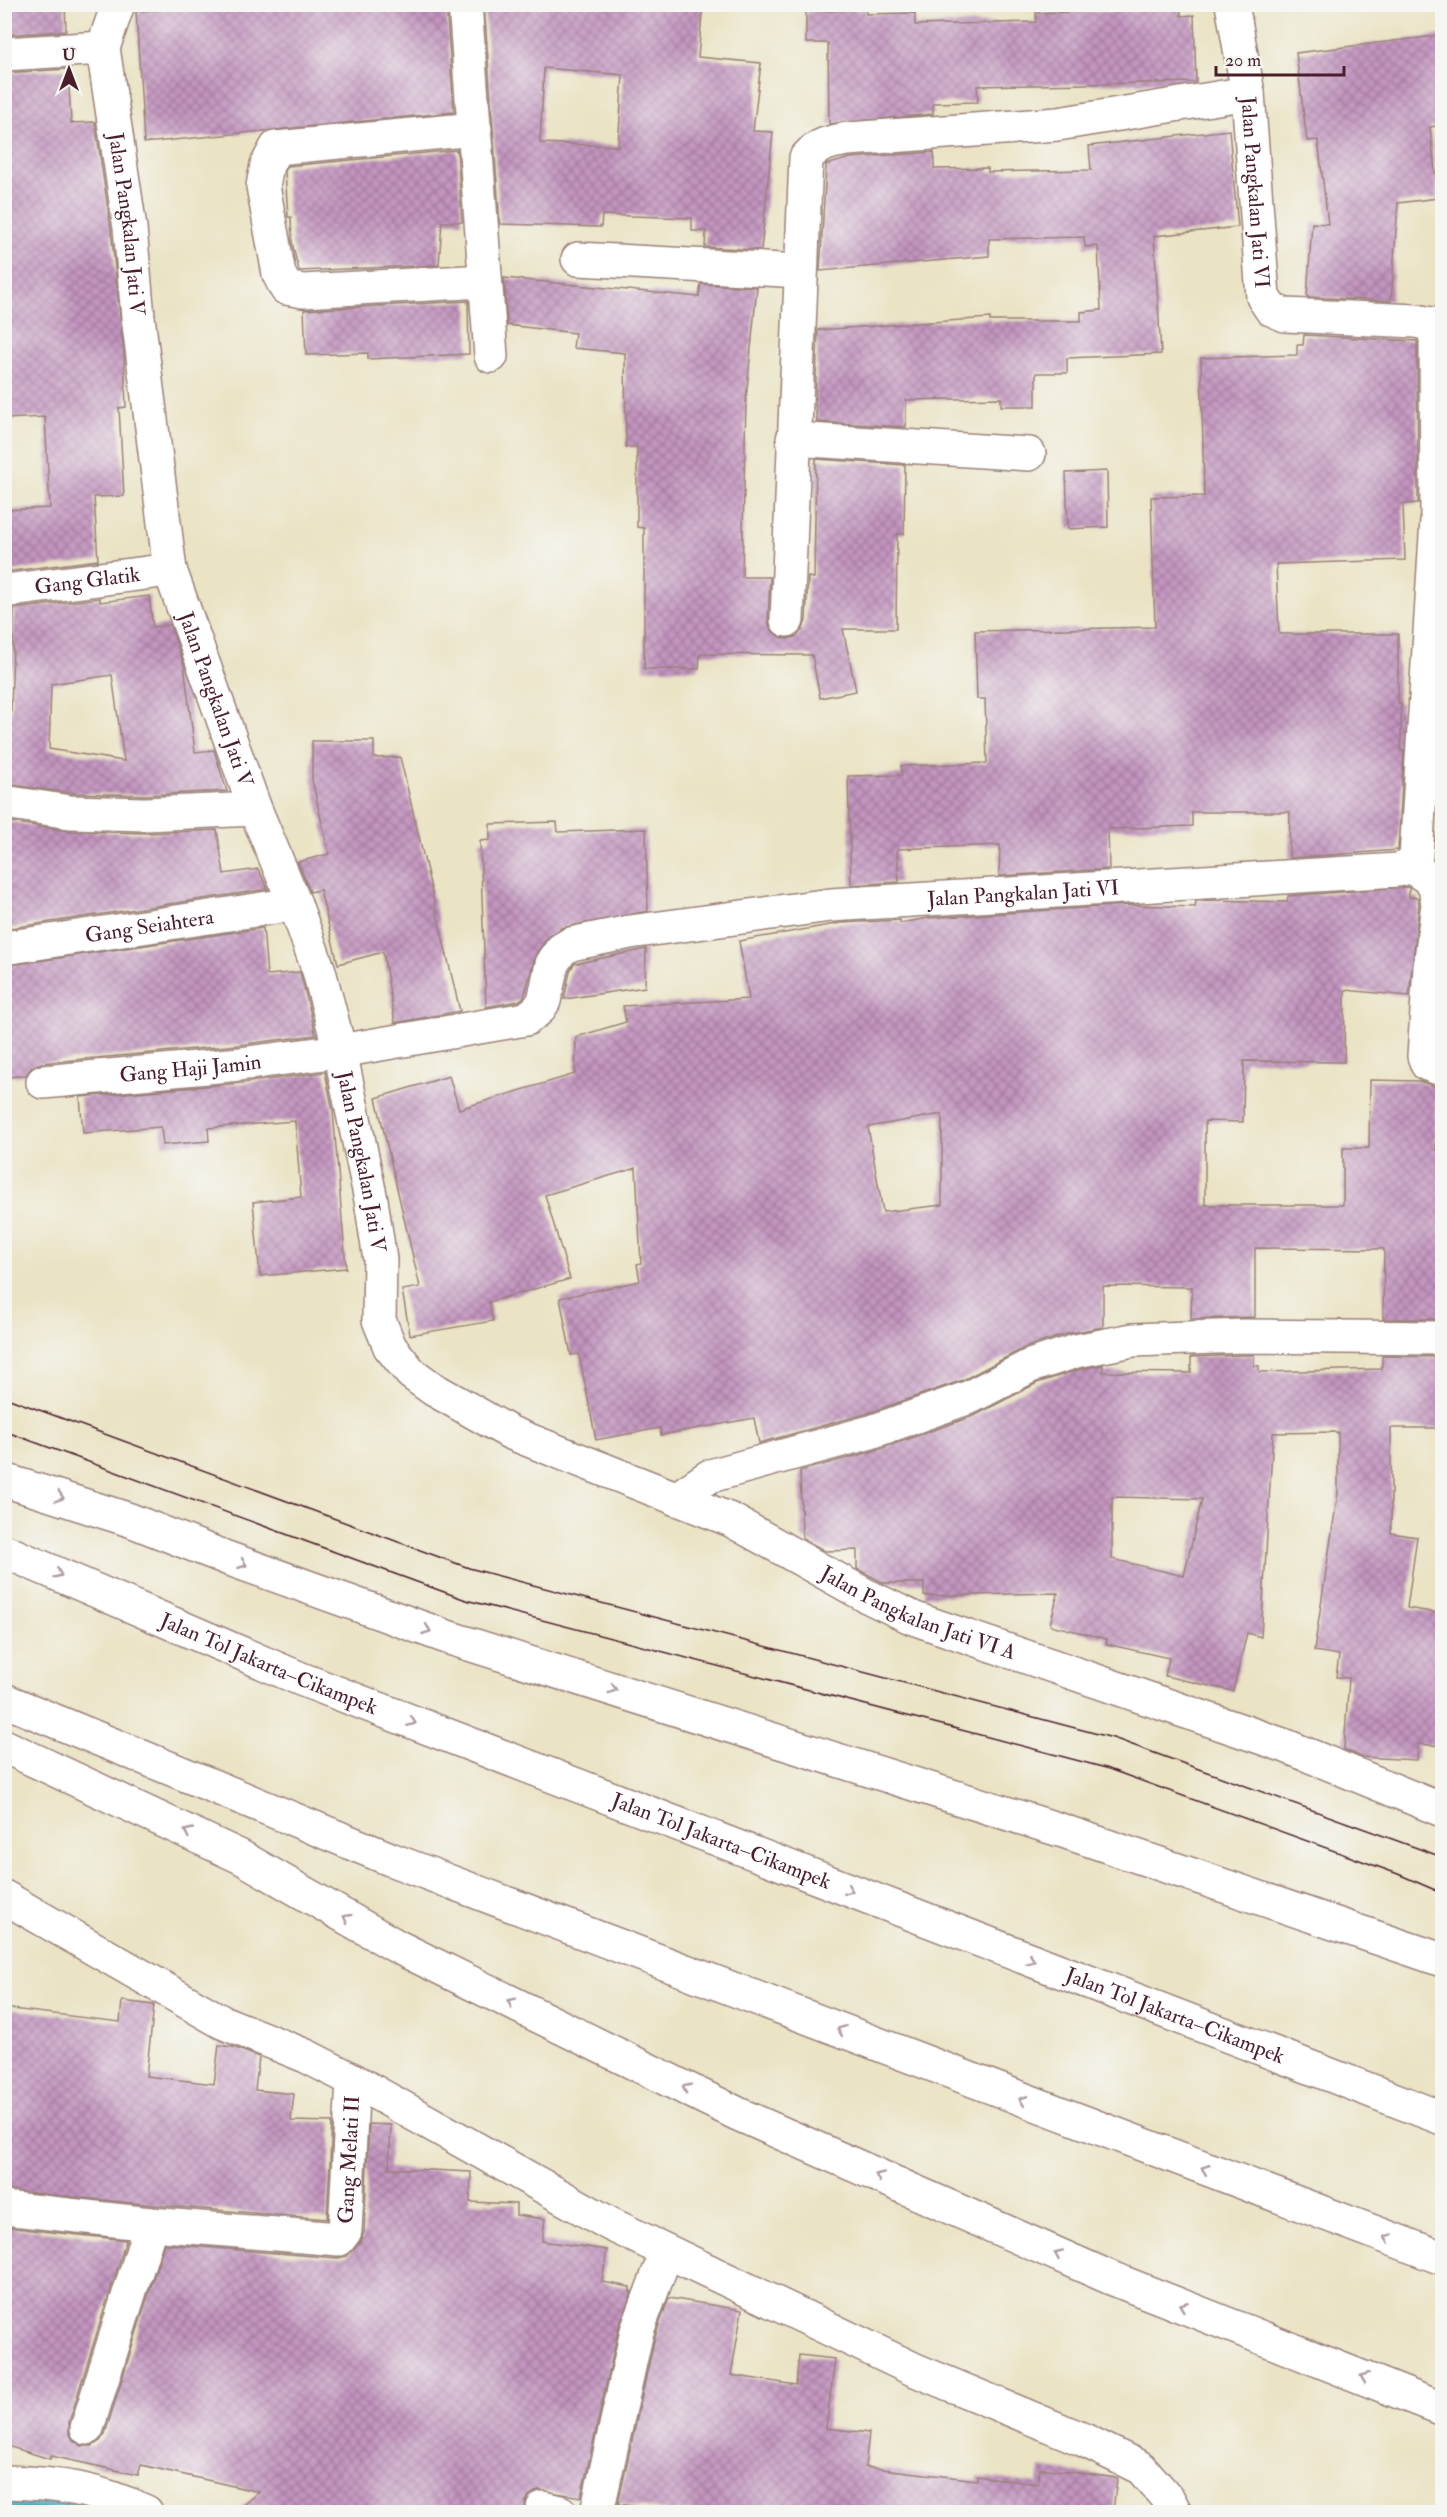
<svg xmlns="http://www.w3.org/2000/svg" width="1447" height="2517" font-family="'IM FELL Double Pica',serif">
<style>
.water{fill:url(#water-rules);stroke:#4a677a;stroke-width:1.5}
.building{fill:url(#building-cross-hatch);fill-rule:evenodd}
.lines{fill:none;stroke-linecap:round;stroke-linejoin:round}
.minor-casing{stroke:#9a8178;stroke-width:36}
.motorway-casing{stroke:#9a8178;stroke-width:36}
.minor{stroke:#fff;stroke-width:33}
.motorway{stroke:#fff;stroke-width:33}
.tram{stroke:#4a1f2b;stroke-width:1.5}
.oneway{stroke:#ae9aa0}
.labels{text-anchor:middle;stroke-width:4.5;stroke-linejoin:round;paint-order:stroke}
.street-label{font-size:21px;fill:#4a1f2b;stroke:#f6f6f2}
</style>
<defs>
<pattern id="water-rules" width="6" height="5" patternUnits="userSpaceOnUse" patternTransform="scale(1.5)"><rect width="6" height="5" fill="#49afc9"/><path d="M0 2.5h6" fill="none" stroke="#3f8ea3"/></pattern>
<pattern id="building-cross-hatch" width="8" height="8" patternUnits="userSpaceOnUse" patternTransform="scale(1.5)"><rect width="8" height="8" fill="#c395c0"/><path d="M0 0l8 8M0 8l8-8" fill="none" stroke="#a0799c"/></pattern>
</defs>
<rect width="100%" height="100%" fill="#f6f6f2"/>
<filter id="ink" filterUnits="userSpaceOnUse"><feTurbulence type="fractalNoise" baseFrequency=".0167" numOctaves="2"/><feDisplacementMap in="SourceGraphic" scale="12" xChannelSelector="R" yChannelSelector="G"/><feConvolveMatrix kernelMatrix="1 2 1 2 8 2 1 2 1" color-interpolation-filters="sRGB"/></filter>
<filter id="wash" filterUnits="userSpaceOnUse"><feTurbulence type="fractalNoise" baseFrequency=".008" numOctaves="4" result="noise"/><feDisplacementMap in="SourceGraphic" scale="24" xChannelSelector="R" yChannelSelector="G"/><feGaussianBlur stdDeviation="1.35" result="paint"/><feColorMatrix in="noise" values="0 0 0 0 0 0 0 0 0 0 0 0 0 0 0 0 0 1.4 0 .05"/><feComposite in="paint" operator="in"/></filter>
<g filter="url(#wash)">
<rect width="100%" height="100%" fill="#eae3c4"/>
<!-- water -->
<path class="water" d="M 5,2485 L 107,2512 L 5,2512 Z"/>
<g id="blocks">
<!-- building -->
<g class="building">
<path d="M 4,4 L 65,4 L 66,31 L 4,35 Z"/>
<path d="M 206,4 L 250,4 L 250,7 L 296,4 L 446,4 L 454,112 L 144,143 L 136,11 L 206,8 Z"/>
<path d="M 484,4 L 703,4 L 698,57 L 761,63 L 753,131 L 773,132 L 761,250 L 705,247 L 706,231 L 692,231 L 692,218 L 602,215 L 601,227 L 500,224 ZM 544,68 L 623,75 L 618,146 L 540,143 Z"/>
<path d="M 1138,4 L 1181,4 L 1181,16 L 1194,15 L 1196,82 L 977,86 L 978,102 L 933,103 L 933,114 L 829,124 L 828,43 L 806,43 L 806,11 L 866,10 L 866,14 L 915,13 L 915,25 L 1036,22 L 1036,13 L 1138,10 Z"/>
<path d="M 1443,35 L 1443,125 L 1430,127 L 1438,198 L 1398,203 L 1391,301 L 1307,297 L 1312,223 L 1328,224 L 1318,140 L 1307,141 L 1296,53 Z"/>
<path d="M 68,69 L 71,123 L 95,122 L 111,230 L 124,355 L 126,407 L 119,408 L 124,496 L 94,497 L 98,560 L 4,572 L 4,510 L 50,508 L 45,417 L 4,419 L 4,73 Z"/>
<path d="M 1229,130 L 1238,227 L 1154,236 L 1161,354 L 1067,358 L 1067,373 L 1036,373 L 1036,406 L 1001,406 L 1001,398 L 906,400 L 906,427 L 817,422 L 815,404 L 818,330 L 990,318 L 990,321 L 1081,321 L 1081,312 L 1101,310 L 1098,246 L 1085,247 L 1084,237 L 989,239 L 989,256 L 820,271 L 826,165 L 850,158 L 934,152 L 934,169 L 988,168 L 988,172 L 1091,170 L 1089,146 Z"/>
<path d="M 457,150 L 462,222 L 442,222 L 439,265 L 299,271 L 292,242 L 291,217 L 288,217 L 285,171 L 288,166 Z"/>
<path d="M 504,278 L 699,297 L 701,284 L 757,287 L 746,399 L 742,577 L 770,577 L 768,620 L 770,628 L 777,635 L 786,639 L 795,637 L 802,630 L 806,621 L 808,577 L 814,578 L 816,459 L 905,465 L 904,534 L 897,534 L 896,629 L 843,629 L 856,691 L 820,698 L 812,655 L 700,654 L 699,669 L 644,669 L 644,528 L 637,527 L 637,447 L 626,447 L 625,353 L 573,348 L 575,333 L 507,325 Z"/>
<path d="M 468,301 L 469,354 L 368,359 L 368,353 L 306,355 L 304,310 Z"/>
<path d="M 1304,335 L 1417,341 L 1418,503 L 1403,504 L 1405,560 L 1276,564 L 1279,634 L 1398,634 L 1398,703 L 1401,703 L 1401,751 L 1404,751 L 1398,850 L 1289,858 L 1290,812 L 1192,812 L 1192,826 L 1108,829 L 1109,869 L 999,876 L 1000,845 L 897,849 L 899,882 L 851,885 L 848,776 L 902,775 L 901,766 L 987,763 L 985,699 L 977,699 L 975,631 L 1155,627 L 1151,497 L 1204,496 L 1201,358 L 1297,355 L 1297,345 L 1303,345 Z"/>
<path d="M 1107,471 L 1108,527 L 1068,529 L 1066,473 Z"/>
<path d="M 149,596 L 153,627 L 170,625 L 184,665 L 195,752 L 214,750 L 227,791 L 145,795 L 72,793 L 4,784 L 4,712 L 11,712 L 14,609 L 100,598 L 100,602 ZM 112,675 L 124,761 L 49,749 L 51,684 Z"/>
<path d="M 312,741 L 374,741 L 374,758 L 400,757 L 460,1011 L 395,1023 L 383,952 L 338,964 L 320,890 L 310,892 L 298,862 L 329,854 L 312,780 Z"/>
<path d="M 4,821 L 69,831 L 146,833 L 217,830 L 224,874 L 258,869 L 268,889 L 4,929 Z"/>
<path d="M 557,822 L 558,832 L 646,829 L 648,911 L 561,928 L 546,939 L 536,954 L 524,997 L 518,1001 L 486,1007 L 480,841 L 490,840 L 490,824 Z"/>
<path d="M 1407,887 L 1409,888 L 1409,897 L 1418,898 L 1419,904 L 1409,996 L 1345,990 L 1344,1062 L 1244,1061 L 1243,1122 L 1205,1121 L 1205,1205 L 1343,1205 L 1343,1148 L 1369,1148 L 1370,1080 L 1419,1081 L 1436,1087 L 1436,1150 L 1443,1150 L 1443,1319 L 1383,1319 L 1384,1249 L 1255,1248 L 1255,1317 L 1191,1319 L 1192,1287 L 1103,1286 L 1103,1327 L 1070,1333 L 1024,1348 L 963,1380 L 865,1414 L 759,1443 L 754,1418 L 661,1435 L 660,1428 L 596,1440 L 579,1354 L 571,1355 L 560,1298 L 640,1281 L 637,1264 L 641,1263 L 636,1168 L 545,1195 L 570,1279 L 489,1302 L 493,1321 L 410,1335 L 402,1290 L 420,1287 L 376,1098 L 449,1076 L 459,1109 L 575,1074 L 576,1037 L 626,1022 L 623,1006 L 749,999 L 739,941 L 841,923 L 900,920 L 900,923 L 929,918 L 1130,905 L 1195,907 L 1196,901 L 1209,900 L 1287,902 L 1288,896 ZM 942,1114 L 942,1205 L 883,1212 L 868,1127 Z"/>
<path d="M 263,928 L 267,975 L 300,972 L 316,1035 L 238,1045 L 41,1063 L 32,1067 L 26,1075 L 8,1077 L 4,1032 L 4,966 Z"/>
<path d="M 646,949 L 645,987 L 564,999 L 570,971 L 574,964 Z"/>
<path d="M 325,1072 L 333,1111 L 346,1268 L 260,1276 L 253,1202 L 301,1197 L 295,1121 L 208,1128 L 209,1141 L 163,1145 L 161,1127 L 83,1133 L 80,1097 L 242,1083 Z"/>
<path d="M 1244,1355 L 1254,1355 L 1254,1366 L 1259,1366 L 1259,1372 L 1382,1369 L 1382,1356 L 1443,1357 L 1443,1428 L 1391,1428 L 1391,1533 L 1417,1537 L 1407,1608 L 1443,1614 L 1443,1746 L 1418,1744 L 1417,1760 L 1361,1757 L 1344,1749 L 1349,1678 L 1336,1677 L 1339,1655 L 1314,1651 L 1338,1492 L 1338,1432 L 1273,1433 L 1261,1637 L 1247,1633 L 1233,1691 L 1165,1676 L 1169,1658 L 1106,1644 L 1107,1639 L 1050,1625 L 1058,1593 L 924,1596 L 924,1583 L 884,1583 L 857,1569 L 857,1550 L 825,1551 L 802,1538 L 800,1471 L 877,1450 L 976,1415 L 1037,1383 L 1081,1369 L 1103,1365 L 1103,1372 L 1191,1373 L 1191,1357 ZM 1112,1497 L 1202,1499 L 1184,1576 L 1112,1559 Z"/>
<path d="M 122,2001 L 154,2005 L 146,2076 L 214,2084 L 219,2045 L 233,2047 L 259,2057 L 255,2090 L 294,2094 L 291,2121 L 332,2122 L 327,2219 L 153,2205 L 4,2190 L 4,2008 L 120,2022 Z"/>
<path d="M 369,2124 L 391,2125 L 389,2168 L 471,2172 L 470,2202 L 516,2204 L 516,2215 L 545,2219 L 542,2241 L 607,2250 L 602,2282 L 630,2287 L 630,2292 L 632,2292 L 619,2327 L 581,2497 L 538,2490 L 529,2496 L 525,2503 L 525,2512 L 236,2512 L 259,2492 L 141,2465 L 138,2475 L 51,2456 L 50,2459 L 4,2445 L 4,2227 L 126,2240 L 69,2422 L 69,2433 L 74,2441 L 82,2446 L 92,2446 L 100,2441 L 105,2434 L 164,2244 L 338,2258 L 347,2256 L 360,2242 L 364,2232 Z"/>
<path d="M 669,2298 L 742,2310 L 731,2375 L 796,2385 L 799,2355 L 835,2359 L 826,2428 L 869,2433 L 865,2467 L 977,2480 L 977,2476 L 1038,2484 L 1040,2468 L 1117,2478 L 1113,2512 L 675,2512 L 618,2504 L 655,2336 Z"/>
</g>
</g>
</g>
<g filter="url(#ink)">
<use href="#blocks" fill-opacity="0" stroke="#9a8178" stroke-width="1.5"/>
<g class="lines">
<!-- minor casing -->
<g class="minor-casing">
<g id="minor">
<path id="s1" d="M 118,4 L 103,48 L 130,228 L 138,317 L 170,570 L 255,809 L 295,904 L 319,971 L 340,1051 L 371,1200 L 380,1260 L 379,1320 L 390,1347 L 411,1373 L 433,1389 L 511,1433 L 731,1520 L 865,1595 L 913,1618 L 1286,1746 L 1442,1810"/>
<path d="M 465,4 L 491,356"/>
<path id="s2" d="M 1232,4 L 1248,93 L 1263,297 L 1271,309 L 1285,315 L 1416,321 L 1431,324"/>
<path d="M 4,54 L 103,48"/>
<path d="M 475,129 L 276,148 L 267,165 L 263,186 L 279,274 L 286,288 L 303,291 L 485,281"/>
<path d="M 578,259 L 801,271"/>
<path d="M 793,439 L 1029,454"/>
<path id="s3" d="M 4,591 L 170,570"/>
<path d="M 787,620 L 806,158 C 818,144 830,142 848,139 L 1058,124 L 1248,93"/>
<path d="M 4,802 L 70,812 L 145,814 L 255,809"/>
<path d="M 1410,866 L 1431,880 L 1435,886 L 1438,904 L 1430,967 L 1424,1056 L 1427,1064 L 1442,1069"/>
<path id="s4" d="M 4,948 L 295,904"/>
<path id="s5" d="M 43,1082 L 240,1064 L 340,1051 L 526,1019 L 538,1010 L 544,1001 L 552,964 L 561,950 L 571,944 L 630,932 L 831,905 L 1398,870 L 1410,866 L 1416,857 L 1437,520 L 1436,338 L 1431,324"/>
<path d="M 676,1499 L 710,1476 L 871,1432 L 970,1397 L 1030,1366 L 1076,1351 L 1133,1340 L 1244,1336 L 1442,1338"/>
<path d="M 4,1897 L 222,2022 L 306,2056 L 353,2080 L 610,2224 L 913,2369 L 1084,2440 L 1141,2468 L 1168,2499 L 1175,2512"/>
<path id="s6" d="M 4,2208 L 151,2224 L 339,2239 L 345,2231 L 353,2080"/>
<path d="M 87,2428 L 151,2224"/>
<path d="M 4,2482 C 58,2483 97,2489 146,2512"/>
<path d="M 543,2508 L 560,2512"/>
<path d="M 597,2512 L 637,2331 L 666,2253"/>
</g>
</g>
<!-- motorway casing -->
<g class="motorway-casing">
<g id="motorway">
<path d="M 4,1480 L 130,1520 L 224,1557 L 450,1638 L 1063,1831 L 1442,1960"/>
<path id="s7" d="M 4,1551 L 301,1679 L 1442,2118"/>
<path d="M 4,1700 L 390,1859 L 1442,2258"/>
<path d="M 4,1746 L 241,1857 L 398,1947 L 738,2114 L 1111,2278 L 1442,2409"/>
</g>
</g>
<!-- minor -->
<use href="#minor" class="minor"/>
<!-- motorway -->
<use href="#motorway" class="motorway"/>
<!-- tram -->
<g class="tram">
<path d="M 4,1397 L 469,1568 L 1113,1738 L 1442,1857"/>
<path d="M 4,1431 L 466,1600 L 1106,1768 L 1398,1874 L 1442,1893"/>
</g>
</g>
<!-- one-way arrows -->
<defs><path id="oneway-chevron" d="M-2-3.5L2.5 0L-2 3.5" fill="none" stroke-width="1.6" stroke-linecap="round" stroke-linejoin="round" transform="scale(1.5)"/></defs>
<g class="oneway">
<use href="#oneway-chevron" transform="translate(60 1497) rotate(18)"/>
<use href="#oneway-chevron" transform="translate(243 1564) rotate(20)"/>
<use href="#oneway-chevron" transform="translate(58 1574) rotate(23)"/>
<use href="#oneway-chevron" transform="translate(427 1630) rotate(20)"/>
<use href="#oneway-chevron" transform="translate(613 1689) rotate(17)"/>
<use href="#oneway-chevron" transform="translate(412 1722) rotate(21)"/>
<use href="#oneway-chevron" transform="translate(188 1832) rotate(-155)"/>
<use href="#oneway-chevron" transform="translate(849 1890) rotate(21)"/>
<use href="#oneway-chevron" transform="translate(347 1918) rotate(-150)"/>
<use href="#oneway-chevron" transform="translate(1031 1960) rotate(21)"/>
<use href="#oneway-chevron" transform="translate(511 2002) rotate(-154)"/>
<use href="#oneway-chevron" transform="translate(841 2030) rotate(-159)"/>
<use href="#oneway-chevron" transform="translate(686 2088) rotate(-154)"/>
<use href="#oneway-chevron" transform="translate(1023 2100) rotate(-159)"/>
<use href="#oneway-chevron" transform="translate(1205 2169) rotate(-159)"/>
<use href="#oneway-chevron" transform="translate(879 2176) rotate(-156)"/>
<use href="#oneway-chevron" transform="translate(1388 2238) rotate(-159)"/>
<use href="#oneway-chevron" transform="translate(1058 2254) rotate(-156)"/>
<use href="#oneway-chevron" transform="translate(1183 2306) rotate(-159)"/>
<use href="#oneway-chevron" transform="translate(1364 2377) rotate(-159)"/>
</g>
</g>
<g class="labels">
<!-- street labels -->
<g class="street-label">
<text dy="7" stroke="none"><textPath href="#s2" startOffset="190">Jalan Pangkalan Jati VI</textPath></text>
<text dy="7" stroke="none"><textPath href="#s1" startOffset="224">Jalan Pangkalan Jati V</textPath></text>
<text dy="7" stroke="none"><textPath href="#s3" startOffset="84">Gang Glatik</textPath></text>
<text dy="7" stroke="none"><textPath href="#s1" startOffset="710">Jalan Pangkalan Jati V</textPath></text>
<text dy="7" stroke="none"><textPath href="#s5" startOffset="1035">Jalan Pangkalan Jati VI</textPath></text>
<text dy="7" stroke="none"><textPath href="#s4" startOffset="147">Gang Seiahtera</textPath></text>
<text dy="7" stroke="none"><textPath href="#s5" startOffset="148">Gang Haji Jamin</textPath></text>
<text dy="7" stroke="none"><textPath href="#s1" startOffset="1196">Jalan Pangkalan Jati V</textPath></text>
<text dy="7" stroke="none"><textPath href="#s1" startOffset="1982">Jalan Pangkalan Jati VI A</textPath></text>
<text dy="7" stroke="none"><textPath href="#s7" startOffset="288">Jalan Tol Jakarta–Cikampek</textPath></text>
<text dy="7" stroke="none"><textPath href="#s7" startOffset="774">Jalan Tol Jakarta–Cikampek</textPath></text>
<text dy="7" stroke="none"><textPath href="#s7" startOffset="1260">Jalan Tol Jakarta–Cikampek</textPath></text>
<text dy="7" stroke="none"><textPath href="#s6" startOffset="418">Gang Melati II</textPath></text>
</g>
</g>
<!-- margin -->
<rect width="1447" height="2517" fill="none" stroke="#f6f6f2" stroke-width="24"/>
<!-- north arrow -->
<g transform="translate(69 69)" stroke="#f6f6f2" stroke-width="4.5" paint-order="stroke">
<path d="M0-4.5L10 22L0 15L-10 22Z" fill="#4a1f2b"/>
<text y="-9" font-size="16" font-weight="bold" text-anchor="middle" fill="#4a1f2b">U</text>
</g>
<!-- scale -->
<path d="M1216 66v9h128v-9" fill="none" stroke="#4a1f2b" stroke-width="3"/>
<text x="1225" y="66" font-size="18" fill="#4a1f2b" stroke="#f6f6f2" stroke-width="4.5" paint-order="stroke">20 m</text>
</svg>
